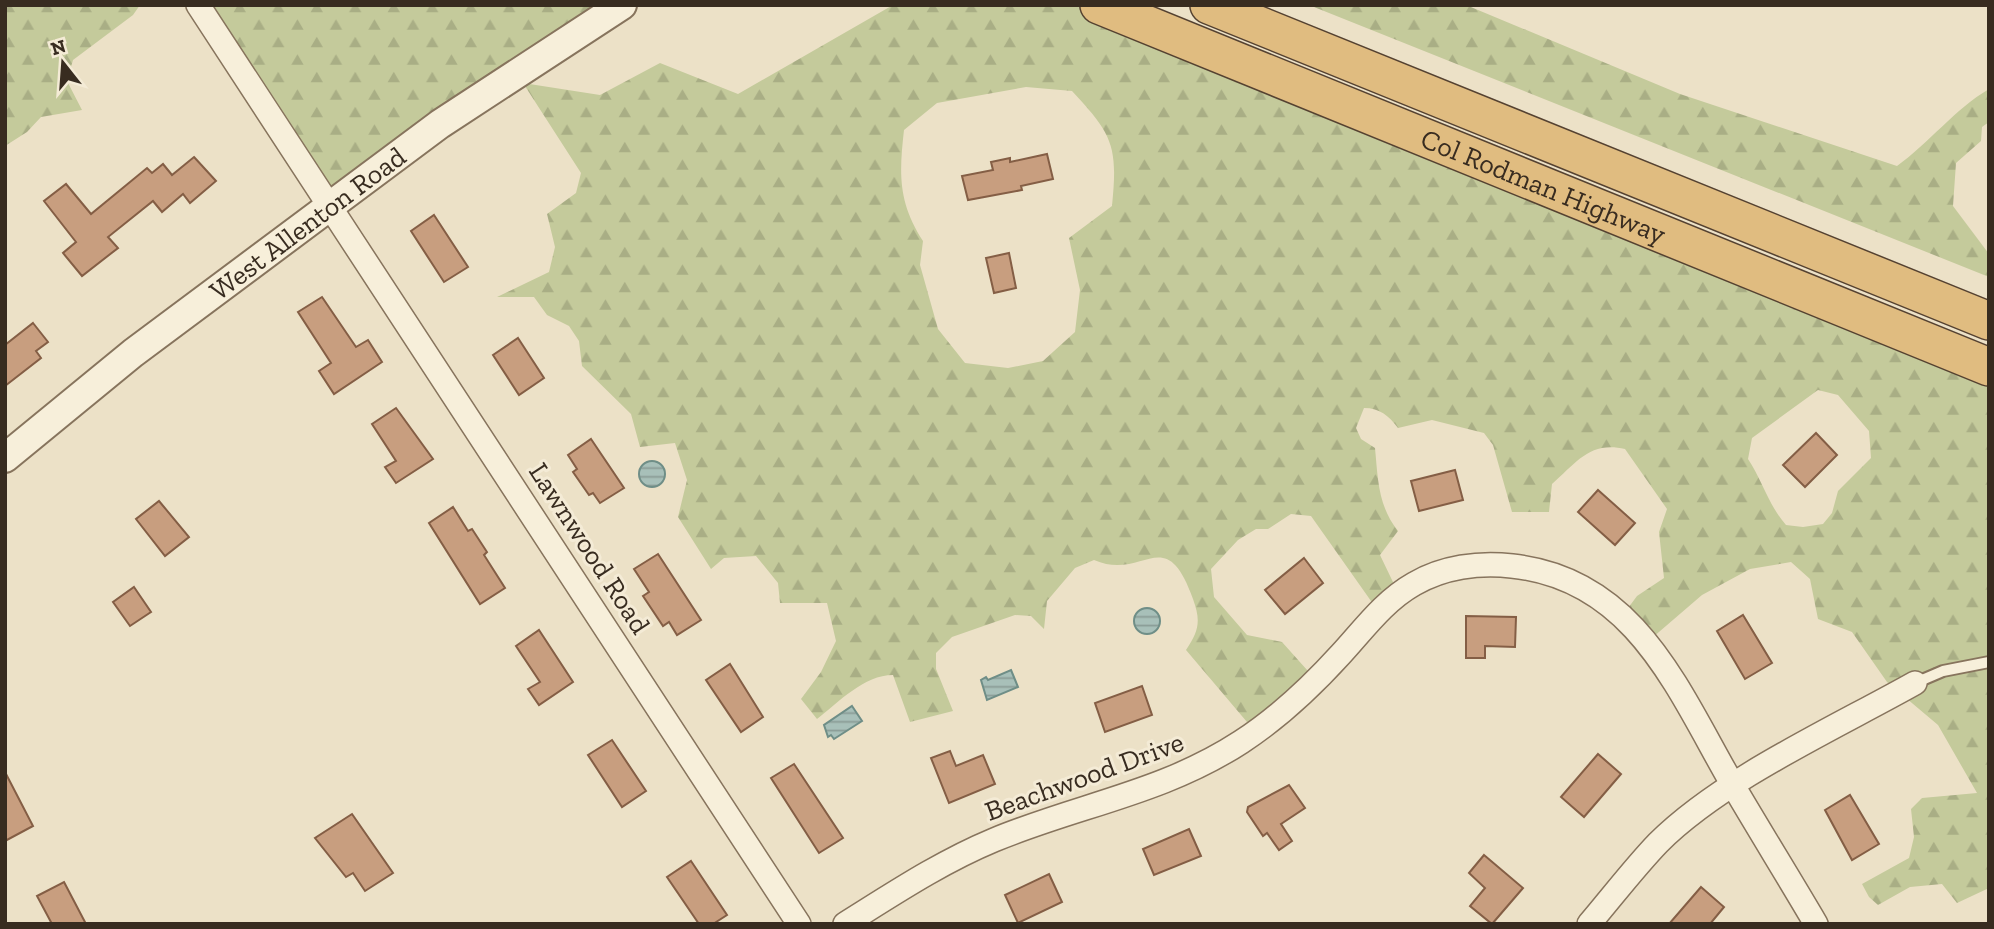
<svg xmlns="http://www.w3.org/2000/svg" width="1994" height="929" font-family="'Zilla Slab',serif">
<style>
.forest{fill:url(#forest-firs);fill-rule:evenodd}
.water{fill:url(#water-rules);stroke:#6f8e87;stroke-width:2}
.building{fill:#c89e7f;stroke:#845e45;stroke-width:2}
.lines{fill:none;stroke-linecap:round;stroke-linejoin:round}
.service-casing{stroke:#87745d;stroke-width:14}
.minor-casing{stroke:#87745d;stroke-width:26}
.tertiary-casing{stroke:#87745d;stroke-width:32}
.trunk-casing{stroke:#554231;stroke-width:40}
.service{stroke:#f7efda;stroke-width:10}
.minor{stroke:#f7efda;stroke-width:23}
.tertiary{stroke:#f7efda;stroke-width:28}
.trunk{stroke:#e0bc80;stroke-width:37}
.labels{text-anchor:middle;stroke-width:6;stroke-linejoin:round;paint-order:stroke}
.street-label{font-size:28px;fill:#382c20;stroke:#f4ebd6}
</style>
<defs>
<pattern id="forest-firs" width="22" height="20" patternUnits="userSpaceOnUse" patternTransform="scale(1.75)"><rect width="22" height="20" fill="#c4ca9b"/><path d="M5 1l3.5 6h-7zM16 11l3.5 6h-7z" fill="#a9ae85"/></pattern>
<pattern id="water-rules" width="6" height="5" patternUnits="userSpaceOnUse" patternTransform="scale(1.75)"><rect width="6" height="5" fill="#a8c0b9"/><path d="M0 2.5h6" fill="none" stroke="#8a9c96"/></pattern>
</defs>
<rect width="100%" height="100%" fill="#ece1c7"/>
<!-- forest -->
<g class="forest">
<path d="M 5,5 L 140,5 L 133,15 L 73,60 L 67,81 L 82,110 L 41,117 L 27,132 L 5,146 Z"/>
<path d="M 194,5 L 632,5 L 340,208 Z"/>
<path d="M 893,5 L 1101,5 L 1989,365 L 1989,888 L 1957,903 L 1942,884 L 1910,887 L 1878,905 L 1869,897 L 1862,884 L 1909,858 L 1914,837 L 1911,809 L 1922,798 L 1977,793 L 1938,725 L 1887,682 L 1852,632 L 1818,619 L 1810,579 L 1791,562 L 1750,569 L 1702,595 L 1645,644 L 1620,619 L 1637,596 L 1664,578 L 1659,532 L 1667,509 L 1625,449 C 1590,441 1577,462 1552,484 L 1549,512 L 1512,512 L 1493,445 L 1484,433 L 1432,420 L 1398,428 C 1389,416 1380,408 1364,408 L 1356,428 L 1361,439 L 1375,448 C 1378,479 1378,506 1398,531 L 1380,555 L 1403,603 L 1383,618 L 1311,516 L 1291,514 L 1268,529 L 1256,529 L 1238,540 L 1211,569 L 1214,597 L 1247,635 L 1282,642 L 1316,680 L 1258,735 L 1186,650 C 1199,631 1201,621 1193,599 C 1165,520 1144,582 1094,560 L 1075,568 L 1047,601 L 1044,629 L 1031,616 L 1015,615 L 952,637 L 936,653 L 936,669 L 953,711 L 910,722 L 893,675 C 864,675 839,702 817,719 L 801,699 L 821,672 L 836,641 L 827,603 L 780,603 L 778,583 L 756,556 L 724,558 L 711,569 L 678,517 L 687,480 L 675,443 L 640,447 L 631,414 L 582,366 L 579,341 L 569,326 L 547,315 L 534,297 L 497,297 L 549,272 L 555,247 L 547,214 L 576,193 L 581,173 L 523,83 L 600,95 L 660,63 L 738,94 ZM 1026,87 L 1072,91 C 1113,135 1118,146 1112,206 L 1069,238 L 1080,290 L 1075,332 L 1043,361 L 1008,368 L 965,363 L 938,329 L 920,265 L 923,241 C 898,202 899,174 904,130 L 937,103 ZM 1818,390 L 1838,395 L 1869,431 L 1871,458 L 1838,491 L 1832,513 L 1823,524 L 1803,527 L 1786,525 C 1769,506 1762,480 1748,459 L 1752,438 Z"/>
<path d="M 1309,5 L 1466,5 L 1680,94 L 1897,166 C 1929,143 1955,109 1989,89 L 1989,122 L 1982,127 L 1981,141 L 1956,163 L 1953,206 L 1989,254 L 1989,277 Z"/>
</g>
<!-- water -->
<g class="water">
<circle cx="652" cy="474" r="13"/>
<circle cx="1147" cy="621" r="13"/>
<path d="M 1011,670 L 1018,687 L 987,700 L 981,680 L 986,677 L 988,680 Z"/>
<path d="M 852,706 L 862,721 L 834,739 L 831,735 L 828,737 L 824,725 Z"/>
</g>
<!-- building -->
<g class="building">
<path d="M 1047,154 L 1053,179 L 1021,186 L 1022,190 L 968,200 L 962,176 L 993,170 L 991,162 L 1010,158 L 1010,162 Z"/>
<path d="M 194,157 L 216,181 L 190,203 L 183,194 L 162,212 L 153,201 L 108,237 L 118,248 L 82,276 L 63,253 L 76,242 L 44,201 L 66,184 L 91,214 L 147,168 L 152,173 L 163,164 L 172,175 Z"/>
<path d="M 434,215 L 468,267 L 444,282 L 411,231 Z"/>
<path d="M 1009,253 L 1016,288 L 994,293 L 986,258 Z"/>
<path d="M 322,297 L 356,347 L 368,340 L 382,362 L 334,394 L 319,371 L 331,363 L 298,312 Z"/>
<path d="M 33,323 L 48,342 L 36,351 L 41,358 L 5,386 L 5,345 Z"/>
<path d="M 518,338 L 544,378 L 519,395 L 493,355 Z"/>
<path d="M 396,408 L 433,459 L 396,483 L 385,467 L 396,461 L 372,424 Z"/>
<path d="M 1816,433 L 1837,455 L 1805,487 L 1783,465 Z"/>
<path d="M 591,439 L 624,488 L 600,503 L 593,493 L 589,495 L 573,472 L 577,469 L 568,455 Z"/>
<path d="M 1455,470 L 1463,500 L 1419,511 L 1411,481 Z"/>
<path d="M 1598,490 L 1635,523 L 1615,545 L 1578,512 Z"/>
<path d="M 159,501 L 189,537 L 165,556 L 136,519 Z"/>
<path d="M 453,507 L 468,531 L 472,529 L 487,552 L 484,555 L 505,588 L 480,604 L 429,523 Z"/>
<path d="M 658,554 L 701,620 L 677,635 L 669,622 L 663,626 L 643,596 L 649,592 L 634,569 Z"/>
<path d="M 1304,558 L 1323,583 L 1285,614 L 1265,590 Z"/>
<path d="M 134,587 L 151,612 L 130,626 L 113,602 Z"/>
<path d="M 1743,615 L 1772,663 L 1745,679 L 1717,631 Z"/>
<path d="M 1466,616 L 1516,617 L 1515,647 L 1485,646 L 1485,658 L 1466,658 Z"/>
<path d="M 539,630 L 573,682 L 539,705 L 528,689 L 540,682 L 516,646 Z"/>
<path d="M 730,664 L 763,717 L 741,732 L 706,680 Z"/>
<path d="M 1142,686 L 1152,715 L 1105,732 L 1095,703 Z"/>
<path d="M 612,740 L 646,791 L 622,807 L 588,755 Z"/>
<path d="M 950,751 L 956,766 L 983,755 L 995,784 L 949,803 L 931,758 Z"/>
<path d="M 1598,754 L 1621,774 L 1584,817 L 1561,797 Z"/>
<path d="M 794,764 L 843,838 L 819,853 L 771,778 Z"/>
<path d="M 5,772 L 33,826 L 5,841 Z"/>
<path d="M 1289,785 L 1305,808 L 1281,824 L 1292,841 L 1279,850 L 1267,833 L 1263,836 L 1247,812 L 1248,807 Z"/>
<path d="M 1850,795 L 1879,844 L 1852,860 L 1825,810 Z"/>
<path d="M 352,814 L 393,873 L 365,891 L 353,873 L 346,877 L 315,838 Z"/>
<path d="M 1189,829 L 1201,856 L 1154,875 L 1143,849 Z"/>
<path d="M 1484,855 L 1523,888 L 1492,924 L 1470,906 L 1485,888 L 1469,873 Z"/>
<path d="M 691,861 L 727,915 L 713,924 L 699,924 L 667,877 Z"/>
<path d="M 1049,874 L 1062,902 L 1018,923 L 1005,895 Z"/>
<path d="M 64,882 L 86,924 L 52,924 L 37,896 Z"/>
<path d="M 1701,887 L 1724,907 L 1710,924 L 1669,924 Z"/>
</g>
<g class="lines">
<!-- service casing -->
<g class="service-casing">
<path id="service" d="M 1915,683 L 1943,671 L 1989,662"/>
</g>
<!-- minor casing -->
<g class="minor-casing">
<g id="minor">
<path d="M 198,5 L 799,924"/>
<path d="M 845,924 C 893,894 941,862 994,840 C 1078,805 1163,793 1241,742 C 1278,718 1311,687 1341,654 C 1364,629 1384,601 1414,584 C 1443,567 1479,562 1512,566 C 1637,579 1679,693 1734,787 C 1761,833 1789,878 1816,924"/>
<path d="M 1589,924 C 1612,897 1634,868 1658,843 C 1722,779 1835,728 1915,683"/>
</g>
</g>
<!-- tertiary casing -->
<g class="tertiary-casing">
<g id="tertiary">
<path id="s1" d="M 5,458 L 133,353 L 440,124 L 622,5"/>
</g>
</g>
<!-- trunk casing -->
<g class="trunk-casing">
<g id="trunk">
<path id="s2" d="M 1099,5 L 1989,367"/>
<path d="M 1209,5 L 1989,321"/>
</g>
</g>
<!-- service -->
<use href="#service" class="service"/>
<!-- minor -->
<use href="#minor" class="minor"/>
<!-- tertiary -->
<use href="#tertiary" class="tertiary"/>
<!-- trunk -->
<use href="#trunk" class="trunk"/>
</g>
<g class="labels">
<!-- street labels -->
<g class="street-label">
<text dy="10" stroke="none"><textPath href="#s2" startOffset="480">Col Rodman Highway</textPath></text>
<text dy="10" stroke="none"><textPath href="#s1" startOffset="383">West Allenton Road</textPath></text>
<text transform="translate(590 548) rotate(57)" y="10">Lawnwood Road</text>
<text transform="translate(1084 776) rotate(-20)" y="10">Beachwood Drive</text>
</g>
</g>
<!-- border -->
<rect width="1994" height="929" fill="none" stroke="#382c20" stroke-width="14"/>
<!-- north arrow -->
<g transform="translate(63 63) rotate(343)" stroke="#f4ebd6" stroke-width="5" paint-order="stroke">
<path d="M0-5L12 26L0 18L-12 26Z" fill="#382c20"/>
<text y="-10" font-size="19" font-weight="bold" text-anchor="middle" fill="#382c20">N</text>
</g>
</svg>
